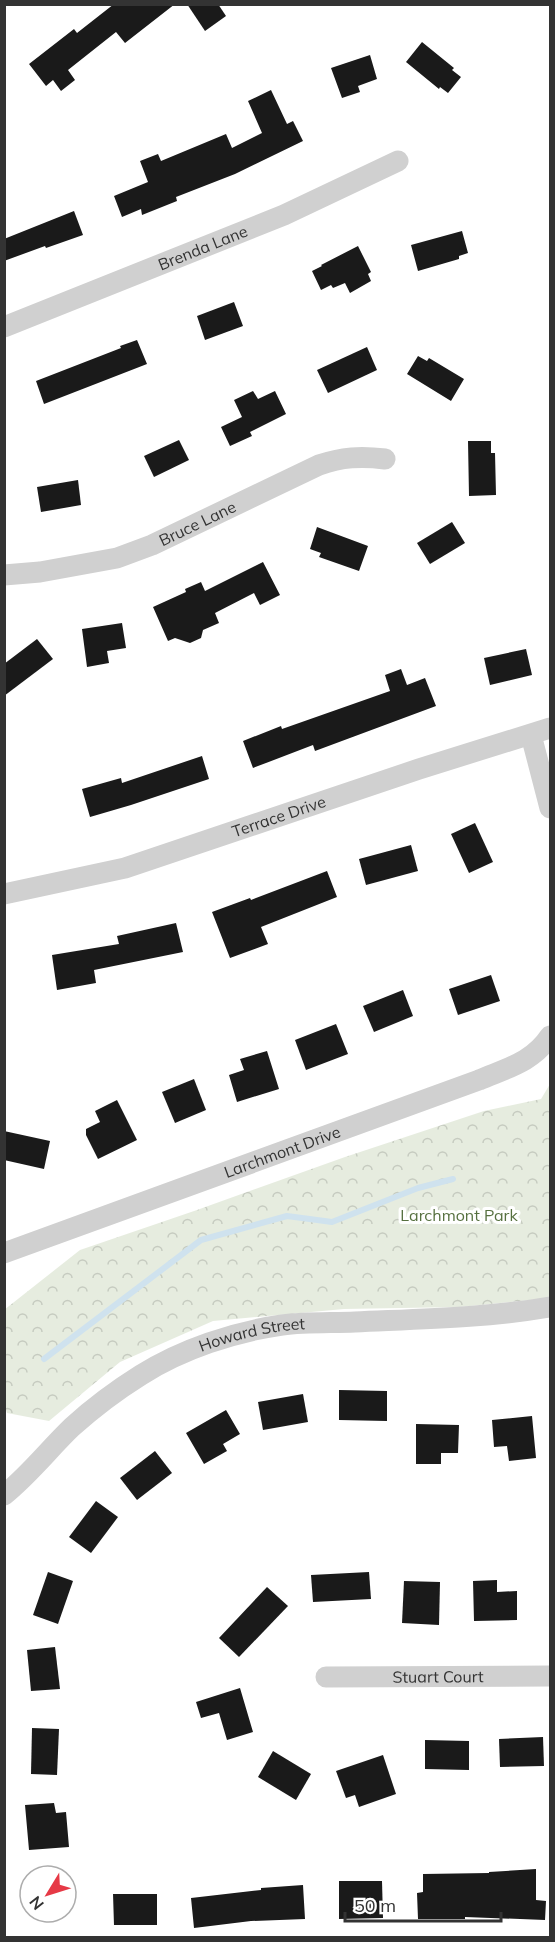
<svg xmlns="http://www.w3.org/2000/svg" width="555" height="1942" font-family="Mulish,sans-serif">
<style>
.forest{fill:url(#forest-crowns)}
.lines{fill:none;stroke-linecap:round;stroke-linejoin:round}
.stream{stroke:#cfe2ee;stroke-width:6}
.building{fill:#1a1a1a}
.street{stroke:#d0d0d0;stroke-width:21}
.labels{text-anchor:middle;stroke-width:6;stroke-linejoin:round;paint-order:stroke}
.street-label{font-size:16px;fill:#333;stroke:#fff}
.park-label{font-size:16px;fill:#56703f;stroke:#fff}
</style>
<defs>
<pattern id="forest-crowns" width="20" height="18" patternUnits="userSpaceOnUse" patternTransform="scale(1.5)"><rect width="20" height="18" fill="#e6ecdf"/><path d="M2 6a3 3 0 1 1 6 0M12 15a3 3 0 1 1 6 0" fill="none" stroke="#c6cbc0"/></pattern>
</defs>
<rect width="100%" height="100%" fill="#fff"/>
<!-- forest -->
<path class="forest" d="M 550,1084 L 550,1298 L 460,1307 L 344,1309 L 213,1321 L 120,1362 L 49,1421 L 7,1413 L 4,1404 L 4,1310 L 80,1250 L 197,1210 L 345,1157 L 484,1111 L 541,1099 Z"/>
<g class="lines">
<!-- stream -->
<path class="stream" d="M 44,1359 L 201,1240 L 287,1216 L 332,1222 L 418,1188 L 453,1179"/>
</g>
<!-- building -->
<g class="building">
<path d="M 114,4 L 175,4 L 125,43 L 116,32 L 68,70 L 75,80 L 61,91 L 53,80 L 46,86 L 29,64 L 74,29 L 77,33 Z"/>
<path d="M 187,4 L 218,4 L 226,16 L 205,31 Z"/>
<path d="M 422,42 L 454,68 L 452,70 L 461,77 L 448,93 L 440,87 L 439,89 L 406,62 Z"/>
<path d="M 370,55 L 377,79 L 358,86 L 360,92 L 342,98 L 331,68 Z"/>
<path d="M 271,90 L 287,124 L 293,121 L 303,141 L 235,174 L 176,197 L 177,201 L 142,215 L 141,209 L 122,217 L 114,196 L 148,182 L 140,161 L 158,154 L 161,161 L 226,134 L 232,148 L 262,133 L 248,101 Z"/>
<path d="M 74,211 L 83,235 L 46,248 L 45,246 L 4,261 L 4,239 Z"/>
<path d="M 462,231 L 468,253 L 459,256 L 459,259 L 418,271 L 411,245 Z"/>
<path d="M 358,246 L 371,272 L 368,274 L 371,281 L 350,293 L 345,283 L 333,288 L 331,285 L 321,290 L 312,271 L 322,266 L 321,265 Z"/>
<path d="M 234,302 L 243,326 L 205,340 L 197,316 Z"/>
<path d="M 137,340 L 147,364 L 44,404 L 36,381 L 121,348 L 120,346 Z"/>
<path d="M 367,347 L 377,370 L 328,393 L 317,370 Z"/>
<path d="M 418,356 L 427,361 L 429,358 L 464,379 L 451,401 L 407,374 Z"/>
<path d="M 253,391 L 258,399 L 275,391 L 286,414 L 250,432 L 252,436 L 230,446 L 221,427 L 242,417 L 234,400 Z"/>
<path d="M 179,440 L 189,460 L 154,477 L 144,456 Z"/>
<path d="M 468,441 L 491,441 L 491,453 L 495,453 L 496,495 L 469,496 Z"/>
<path d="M 78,480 L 81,505 L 41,512 L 37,487 Z"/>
<path d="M 452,522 L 465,543 L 430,564 L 417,543 Z"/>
<path d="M 317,527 L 368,546 L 359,571 L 319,557 L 321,553 L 310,549 Z"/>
<path d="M 263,562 L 280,595 L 260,605 L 254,593 L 215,613 L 219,623 L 203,630 L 201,638 L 190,643 L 175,638 L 168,641 L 153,607 L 186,592 L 185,589 L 201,582 L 205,591 Z"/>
<path d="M 122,623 L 126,648 L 107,651 L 109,663 L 87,667 L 82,629 Z"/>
<path d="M 37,639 L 53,659 L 4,696 L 4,664 Z"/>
<path d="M 526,649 L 532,675 L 490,685 L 484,658 Z"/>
<path d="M 401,669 L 407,685 L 425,678 L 436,706 L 315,751 L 313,745 L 253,768 L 243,741 L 281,726 L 282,729 L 390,691 L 385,675 Z"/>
<path d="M 202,756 L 209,779 L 131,805 L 90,817 L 82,789 L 121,778 L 122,783 Z"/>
<path d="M 475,823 L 493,862 L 469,873 L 451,834 Z"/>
<path d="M 411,845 L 418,871 L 366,885 L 359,859 Z"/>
<path d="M 327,871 L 337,897 L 261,927 L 268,944 L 230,958 L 212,912 L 250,898 L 251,900 Z"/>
<path d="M 176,923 L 183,952 L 94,970 L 96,983 L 57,990 L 52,955 L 119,944 L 117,936 Z"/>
<path d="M 491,975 L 500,1001 L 458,1015 L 449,989 Z"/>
<path d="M 403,990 L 413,1016 L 374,1032 L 363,1006 Z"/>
<path d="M 336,1024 L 348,1054 L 306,1070 L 295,1040 Z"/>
<path d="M 267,1051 L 279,1089 L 237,1102 L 229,1075 L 244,1070 L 240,1059 Z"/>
<path d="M 194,1079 L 206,1110 L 175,1123 L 162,1092 Z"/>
<path d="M 117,1100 L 137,1140 L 98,1159 L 86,1135 L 86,1129 L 100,1122 L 95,1111 Z"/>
<path d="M 4,1131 L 50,1141 L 44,1169 L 4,1160 Z"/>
<path d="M 339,1390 L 387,1391 L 387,1421 L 339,1420 Z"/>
<path d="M 303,1394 L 308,1422 L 263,1430 L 258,1402 Z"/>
<path d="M 226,1410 L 240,1434 L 223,1444 L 227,1451 L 204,1464 L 186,1433 Z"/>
<path d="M 532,1416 L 536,1458 L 509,1461 L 507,1446 L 494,1447 L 492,1420 Z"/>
<path d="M 416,1424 L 459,1425 L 458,1453 L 441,1453 L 441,1464 L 416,1464 Z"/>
<path d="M 155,1451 L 172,1473 L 137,1500 L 120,1478 Z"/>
<path d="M 96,1501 L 118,1517 L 91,1553 L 69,1537 Z"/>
<path d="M 48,1572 L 73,1581 L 58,1624 L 33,1615 Z"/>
<path d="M 369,1572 L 371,1599 L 313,1602 L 311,1575 Z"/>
<path d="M 497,1580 L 497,1592 L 517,1591 L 517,1620 L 474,1621 L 473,1581 Z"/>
<path d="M 404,1581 L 440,1582 L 439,1625 L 402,1623 Z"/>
<path d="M 267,1587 L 288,1606 L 239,1657 L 219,1638 Z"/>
<path d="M 55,1647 L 60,1689 L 31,1691 L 27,1650 Z"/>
<path d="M 240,1688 L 253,1732 L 227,1740 L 219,1713 L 201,1718 L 196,1702 Z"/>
<path d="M 32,1728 L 59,1729 L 57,1775 L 31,1774 Z"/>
<path d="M 543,1737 L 544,1766 L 500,1767 L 499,1739 Z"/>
<path d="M 425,1740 L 469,1741 L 469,1770 L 425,1769 Z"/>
<path d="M 273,1751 L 311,1774 L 296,1800 L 258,1777 Z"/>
<path d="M 383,1755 L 396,1794 L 359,1807 L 355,1795 L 346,1798 L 336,1771 Z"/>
<path d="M 54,1803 L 56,1813 L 66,1812 L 69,1847 L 29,1850 L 25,1805 Z"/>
<path d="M 536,1869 L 536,1900 L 546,1901 L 545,1920 L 465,1917 L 465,1919 L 418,1919 L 417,1893 L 423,1892 L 423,1874 L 489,1873 L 489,1872 Z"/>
<path d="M 339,1881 L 382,1881 L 383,1918 L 339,1919 Z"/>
<path d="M 303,1885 L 305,1919 L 251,1921 L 194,1928 L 191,1898 L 261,1890 L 261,1888 Z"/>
<path d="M 113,1894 L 157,1894 L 157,1925 L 114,1925 Z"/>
</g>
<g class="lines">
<!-- street -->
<g class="street">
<path id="s1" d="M 4,327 L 284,215 L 398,161"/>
<path id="s2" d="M 4,575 L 40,572 L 117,558 L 152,545 L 319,465 C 342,457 361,456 385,459"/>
<path d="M 531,735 L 550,808"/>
<path id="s3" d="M 4,894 L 125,868 L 419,769 L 550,728"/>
<path id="s4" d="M 4,1253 L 479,1080 C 507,1068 533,1062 550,1036"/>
<path id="s5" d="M 4,1495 C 30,1474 49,1449 72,1427 C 93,1408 117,1390 141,1375 C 182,1349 234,1332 282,1325 C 306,1322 331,1323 355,1322 C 420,1319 486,1318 550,1307"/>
<path id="s6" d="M 326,1677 L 550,1676"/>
</g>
</g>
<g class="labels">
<!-- street labels -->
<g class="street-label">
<text dy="6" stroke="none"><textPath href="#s1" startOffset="214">Brenda Lane</textPath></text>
<text dy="6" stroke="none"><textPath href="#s2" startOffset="202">Bruce Lane</textPath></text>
<text dy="6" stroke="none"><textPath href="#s3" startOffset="286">Terrace Drive</textPath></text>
<text dy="6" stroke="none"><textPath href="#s4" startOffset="296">Larchmont Drive</textPath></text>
<text dy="6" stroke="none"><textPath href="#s5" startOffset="302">Howard Street</textPath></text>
<text dy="6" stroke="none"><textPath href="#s6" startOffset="112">Stuart Court</textPath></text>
</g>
<!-- park labels -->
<g class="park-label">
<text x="459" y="1221">Larchmont Park</text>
</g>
</g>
<!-- border -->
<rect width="555" height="1942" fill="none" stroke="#333333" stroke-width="12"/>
<!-- north arrow -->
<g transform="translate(48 1894) rotate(232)"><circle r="28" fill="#ffffff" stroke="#adadad" stroke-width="1.5"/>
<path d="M0-4.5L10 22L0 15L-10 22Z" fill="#e63946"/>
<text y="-9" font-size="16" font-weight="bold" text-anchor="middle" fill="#333333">N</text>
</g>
<!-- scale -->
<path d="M345 1912v9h156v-9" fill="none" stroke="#333333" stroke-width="3"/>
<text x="354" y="1912" font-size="18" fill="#333333" stroke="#ffffff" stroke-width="4.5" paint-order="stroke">50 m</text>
</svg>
